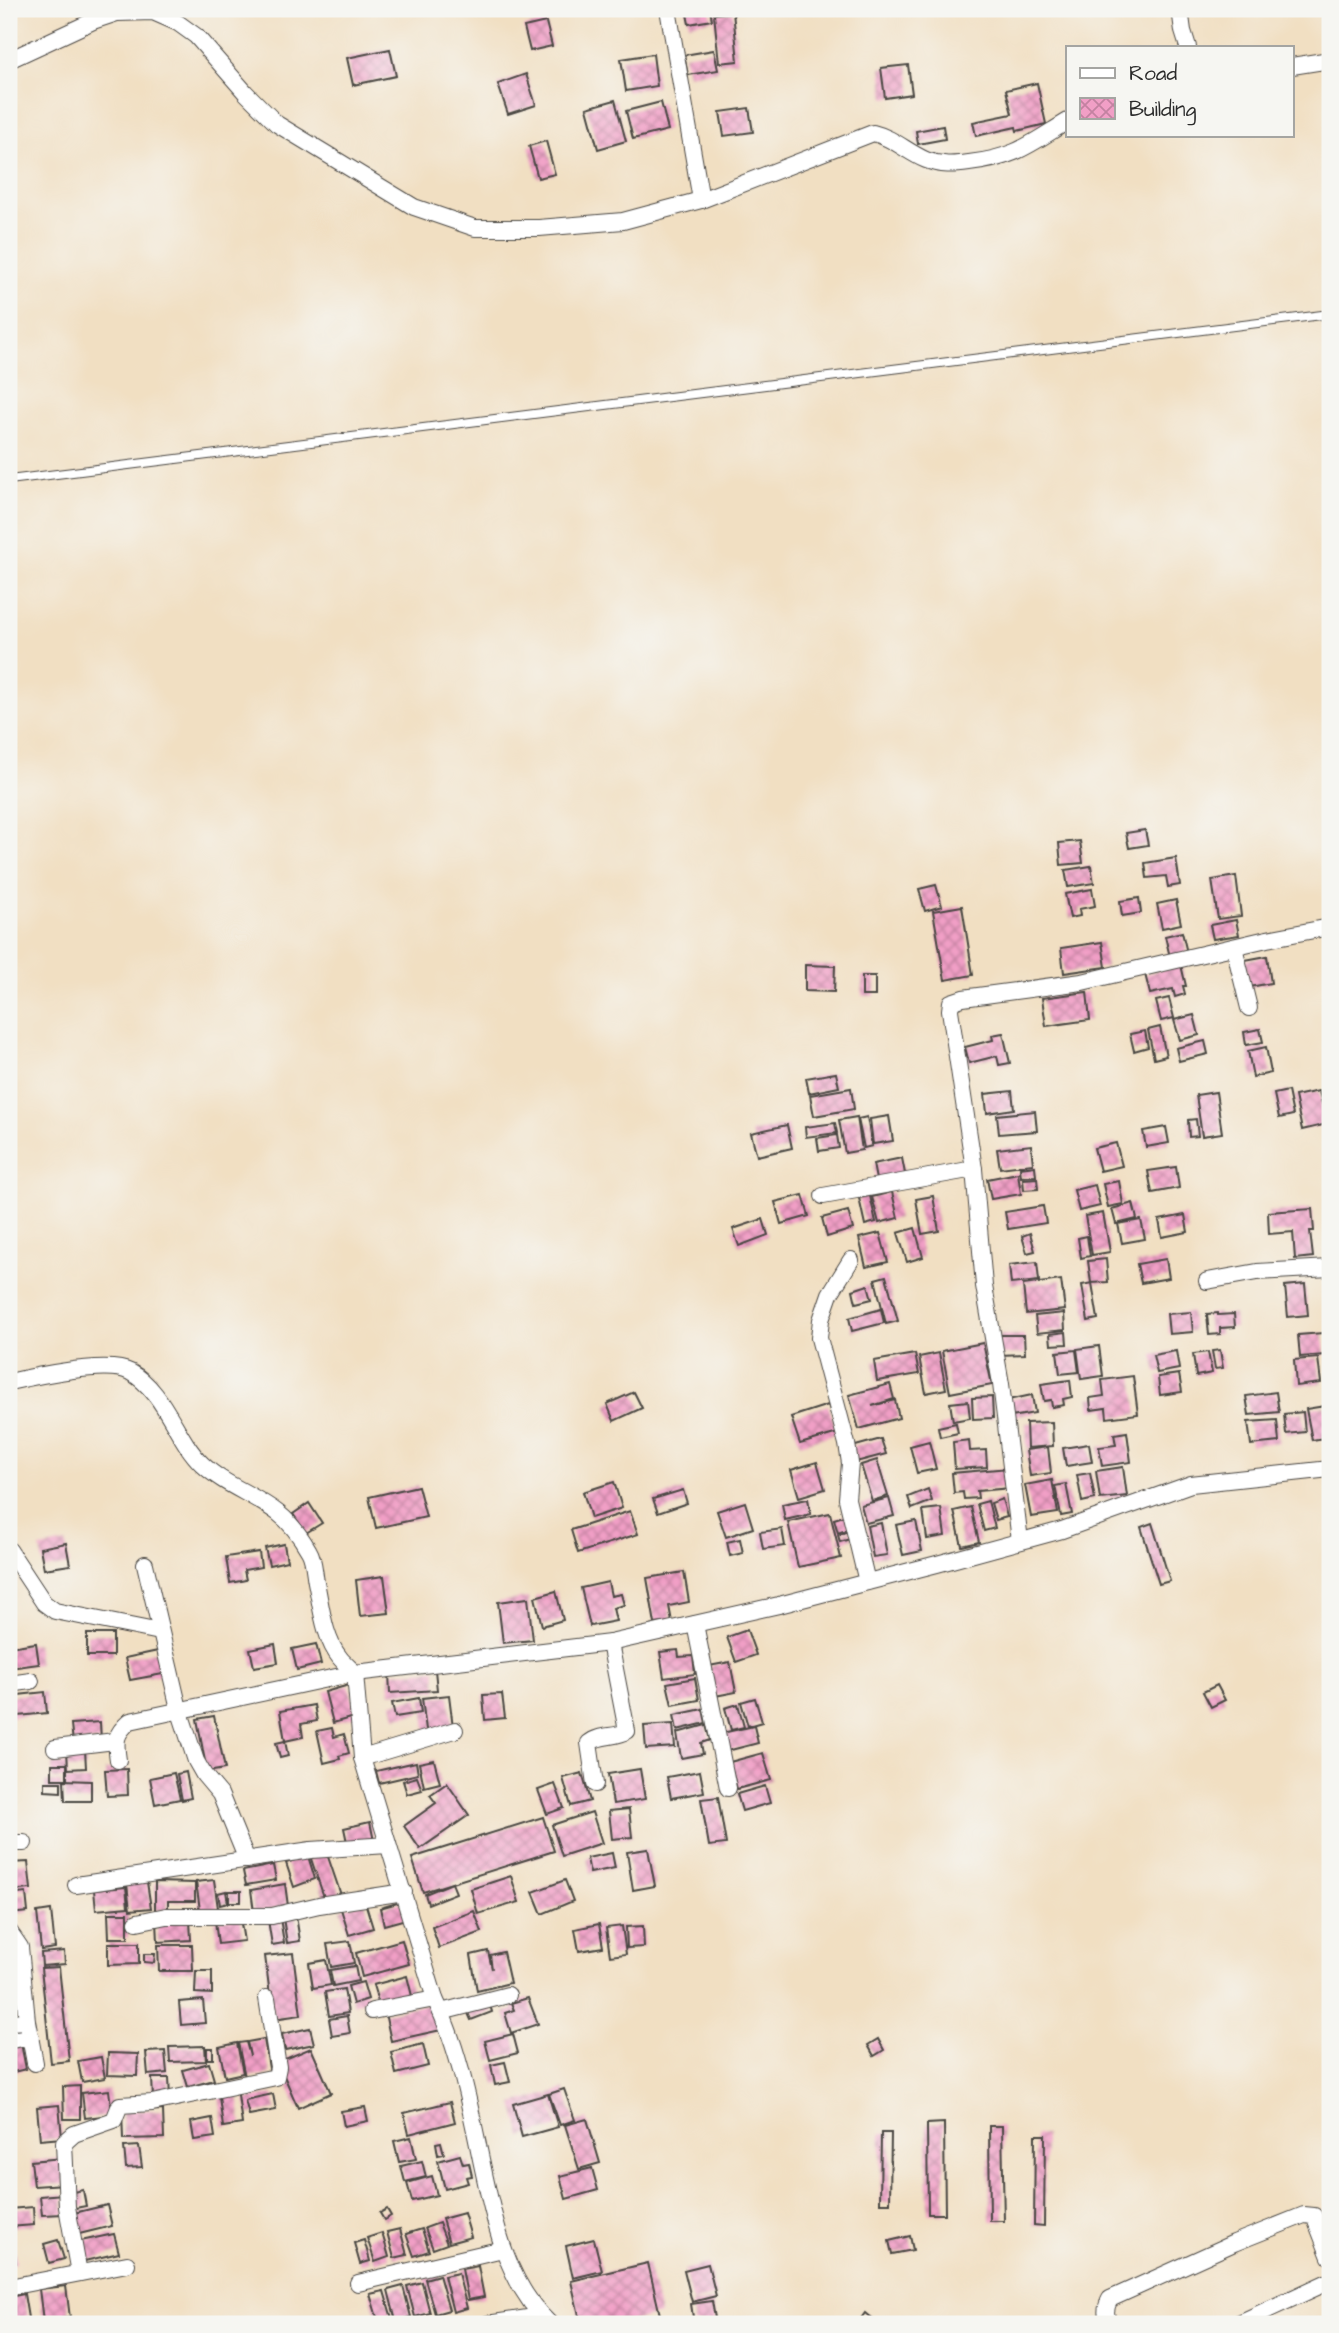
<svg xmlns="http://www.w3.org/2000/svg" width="1339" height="2333" font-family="'Architects Daughter',sans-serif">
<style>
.building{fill:url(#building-cross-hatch)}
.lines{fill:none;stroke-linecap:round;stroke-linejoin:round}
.lane-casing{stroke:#494642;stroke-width:10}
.street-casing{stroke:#494642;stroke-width:18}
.lane{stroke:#fff;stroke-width:8}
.street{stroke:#fff;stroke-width:16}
</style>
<defs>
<pattern id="building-cross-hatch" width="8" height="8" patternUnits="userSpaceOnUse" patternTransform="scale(1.75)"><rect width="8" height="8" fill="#f19fc6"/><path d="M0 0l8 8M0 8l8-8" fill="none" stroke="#c382a1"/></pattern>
</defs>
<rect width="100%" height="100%" fill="#f6f6f2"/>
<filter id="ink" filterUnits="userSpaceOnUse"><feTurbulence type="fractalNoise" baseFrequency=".0143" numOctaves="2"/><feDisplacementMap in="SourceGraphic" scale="14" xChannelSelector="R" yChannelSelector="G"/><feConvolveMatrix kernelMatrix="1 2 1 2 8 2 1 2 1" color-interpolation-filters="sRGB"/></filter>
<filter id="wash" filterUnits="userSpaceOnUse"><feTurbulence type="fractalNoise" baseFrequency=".00686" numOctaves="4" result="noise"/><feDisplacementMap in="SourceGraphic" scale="28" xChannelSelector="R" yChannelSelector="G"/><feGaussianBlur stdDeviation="1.57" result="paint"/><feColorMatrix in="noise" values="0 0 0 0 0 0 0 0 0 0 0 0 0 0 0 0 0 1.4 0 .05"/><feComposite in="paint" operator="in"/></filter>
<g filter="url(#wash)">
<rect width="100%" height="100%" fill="#f1dfc2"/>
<g id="blocks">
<!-- building -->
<g class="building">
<path d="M 686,9 L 710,9 L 712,20 L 689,24 Z"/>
<path d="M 733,12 L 738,61 L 719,63 L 714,14 Z"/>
<path d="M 546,22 L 552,46 L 530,51 L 524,27 Z"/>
<path d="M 390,49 L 396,76 L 353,85 L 347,58 Z"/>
<path d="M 714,50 L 718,70 L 688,75 L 684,55 Z"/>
<path d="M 653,54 L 657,86 L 626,91 L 621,59 Z"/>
<path d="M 908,65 L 912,94 L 885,98 L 881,68 Z"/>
<path d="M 526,74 L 536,105 L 508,114 L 498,84 Z"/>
<path d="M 1037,83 L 1046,124 L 1017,131 L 1016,127 L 976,136 L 973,122 L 1012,114 L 1006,90 Z"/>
<path d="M 615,100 L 626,141 L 598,149 L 587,108 Z"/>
<path d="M 661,102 L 668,130 L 633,139 L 626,111 Z"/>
<path d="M 749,108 L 753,132 L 724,136 L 720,112 Z"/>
<path d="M 943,126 L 945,139 L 918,144 L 916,131 Z"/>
<path d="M 546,141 L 555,174 L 538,178 L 529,146 Z"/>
<path d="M 1145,830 L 1148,845 L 1129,848 L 1126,833 Z"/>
<path d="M 1080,841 L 1083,863 L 1061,865 L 1059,843 Z"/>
<path d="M 1176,858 L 1180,885 L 1168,887 L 1166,876 L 1147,878 L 1145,863 Z"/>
<path d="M 1091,866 L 1094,883 L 1068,887 L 1065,870 Z"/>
<path d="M 1236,876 L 1241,916 L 1218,919 L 1212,880 Z"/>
<path d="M 936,885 L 942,906 L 925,911 L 919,889 Z"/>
<path d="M 1092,889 L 1095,906 L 1079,909 L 1080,916 L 1070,918 L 1065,894 Z"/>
<path d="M 1139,898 L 1141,913 L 1122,916 L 1120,901 Z"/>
<path d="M 1176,900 L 1181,924 L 1162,928 L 1157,904 Z"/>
<path d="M 962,906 L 973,975 L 945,980 L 933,911 Z"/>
<path d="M 1236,920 L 1239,935 L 1213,939 L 1210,925 Z"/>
<path d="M 1182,932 L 1187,953 L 1170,957 L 1165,936 Z"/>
<path d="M 1102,942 L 1106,967 L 1064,973 L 1061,948 Z"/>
<path d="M 1267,956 L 1271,983 L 1250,987 L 1245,960 Z"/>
<path d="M 805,965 L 835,966 L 834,992 L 805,991 Z"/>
<path d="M 1181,965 L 1186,986 L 1183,986 L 1185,994 L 1175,997 L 1173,989 L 1150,994 L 1145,974 Z"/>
<rect x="862" y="976" width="13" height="20"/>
<path d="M 1087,992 L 1090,1020 L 1046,1026 L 1042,998 Z"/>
<path d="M 1169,998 L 1174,1018 L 1161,1021 L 1156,1001 Z"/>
<path d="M 1194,1015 L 1199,1035 L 1180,1040 L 1174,1020 Z"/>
<path d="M 1160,1027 L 1166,1056 L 1154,1059 L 1148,1030 Z"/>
<path d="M 1260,1029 L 1263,1042 L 1246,1045 L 1244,1032 Z"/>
<path d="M 1145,1031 L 1148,1047 L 1134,1051 L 1130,1034 Z"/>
<path d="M 1003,1033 L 1010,1063 L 999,1065 L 997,1056 L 969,1063 L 965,1047 L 993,1040 L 992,1035 Z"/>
<path d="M 1205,1041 L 1208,1054 L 1179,1061 L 1176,1048 Z"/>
<path d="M 1266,1047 L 1271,1073 L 1253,1077 L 1248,1051 Z"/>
<path d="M 836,1073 L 839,1087 L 809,1093 L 806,1078 Z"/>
<path d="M 851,1088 L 854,1109 L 814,1116 L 810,1095 Z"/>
<path d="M 1012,1091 L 1014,1109 L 987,1113 L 985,1094 Z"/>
<path d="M 1288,1091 L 1293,1115 L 1279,1118 L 1274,1094 Z"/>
<path d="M 1319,1091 L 1327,1124 L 1302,1130 L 1295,1096 Z"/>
<path d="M 1216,1092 L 1222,1133 L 1202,1136 L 1196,1095 Z"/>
<path d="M 1035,1111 L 1037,1131 L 999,1134 L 997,1115 Z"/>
<path d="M 889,1116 L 893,1141 L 873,1144 L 870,1119 Z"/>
<path d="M 857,1117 L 862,1150 L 845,1153 L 839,1120 Z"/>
<path d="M 867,1117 L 872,1146 L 864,1148 L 858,1119 Z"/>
<path d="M 1196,1119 L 1198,1136 L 1189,1137 L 1188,1120 Z"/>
<path d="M 835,1123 L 837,1133 L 806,1137 L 805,1127 Z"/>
<path d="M 787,1125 L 792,1148 L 757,1156 L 751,1133 Z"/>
<path d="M 1166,1127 L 1169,1143 L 1146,1147 L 1143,1131 Z"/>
<path d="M 837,1135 L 839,1148 L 819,1151 L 817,1138 Z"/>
<path d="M 1116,1143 L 1122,1166 L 1100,1171 L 1094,1148 Z"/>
<path d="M 1031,1145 L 1033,1164 L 1000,1168 L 997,1149 Z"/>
<path d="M 902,1158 L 906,1179 L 877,1185 L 873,1164 Z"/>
<path d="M 1035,1166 L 1036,1176 L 1021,1177 L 1020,1168 Z"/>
<path d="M 1176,1167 L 1179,1188 L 1152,1193 L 1148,1171 Z"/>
<path d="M 1018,1173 L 1021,1194 L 991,1199 L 987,1179 Z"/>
<path d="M 1037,1178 L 1038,1189 L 1024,1190 L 1023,1179 Z"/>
<path d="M 1119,1181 L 1123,1204 L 1108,1207 L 1103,1184 Z"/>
<path d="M 1095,1185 L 1100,1206 L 1079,1211 L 1074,1190 Z"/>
<path d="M 892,1192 L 898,1218 L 879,1223 L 872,1197 Z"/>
<path d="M 803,1195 L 809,1216 L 781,1224 L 775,1202 Z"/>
<path d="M 870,1196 L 876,1222 L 865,1225 L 859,1198 Z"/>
<path d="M 933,1196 L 939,1231 L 922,1234 L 916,1199 Z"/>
<path d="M 1133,1203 L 1137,1219 L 1116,1224 L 1112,1209 Z"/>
<path d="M 1043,1206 L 1046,1223 L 1008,1229 L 1005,1212 Z"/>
<path d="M 1312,1209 L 1314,1231 L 1310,1231 L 1313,1257 L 1295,1259 L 1293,1232 L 1269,1234 L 1268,1212 Z"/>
<path d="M 848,1211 L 853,1229 L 827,1237 L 822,1218 Z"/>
<path d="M 1103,1213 L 1110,1252 L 1092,1255 L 1085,1216 Z"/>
<path d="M 1185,1215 L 1188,1232 L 1162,1237 L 1159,1220 Z"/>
<path d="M 763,1219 L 768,1235 L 739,1246 L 733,1229 Z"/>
<path d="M 1141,1220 L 1145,1239 L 1122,1243 L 1118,1224 Z"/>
<path d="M 915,1228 L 923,1257 L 907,1262 L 898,1233 Z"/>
<path d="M 880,1233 L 888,1262 L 866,1267 L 859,1238 Z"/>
<path d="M 1030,1233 L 1035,1251 L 1027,1253 L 1022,1236 Z"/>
<path d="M 1087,1236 L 1090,1256 L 1081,1258 L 1078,1238 Z"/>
<path d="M 1106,1259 L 1108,1282 L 1091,1283 L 1088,1261 Z"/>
<path d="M 1166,1259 L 1169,1278 L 1141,1283 L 1137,1264 Z"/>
<path d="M 1037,1262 L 1039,1281 L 1011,1284 L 1009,1265 Z"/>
<path d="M 886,1276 L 898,1321 L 886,1324 L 875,1279 Z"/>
<path d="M 1061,1280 L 1065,1310 L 1026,1314 L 1023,1285 Z"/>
<path d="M 1092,1283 L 1098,1319 L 1088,1321 L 1082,1285 Z"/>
<path d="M 1305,1284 L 1308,1315 L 1288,1317 L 1285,1286 Z"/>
<path d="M 868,1285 L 872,1299 L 856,1303 L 853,1290 Z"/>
<path d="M 881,1309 L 884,1323 L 852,1331 L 849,1318 Z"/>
<path d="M 1191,1312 L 1193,1332 L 1169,1334 L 1167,1314 Z"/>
<path d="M 1064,1313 L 1065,1330 L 1037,1333 L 1035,1316 Z"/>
<path d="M 1218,1313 L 1218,1315 L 1234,1314 L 1235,1327 L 1220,1328 L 1220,1334 L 1209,1335 L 1207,1314 Z"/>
<path d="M 1066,1332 L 1067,1344 L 1051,1345 L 1050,1334 Z"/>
<path d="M 1323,1333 L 1325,1355 L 1300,1357 L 1298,1335 Z"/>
<path d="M 999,1335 L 1024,1335 L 1025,1354 L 999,1355 Z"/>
<path d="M 983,1343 L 992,1385 L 950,1393 L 942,1351 Z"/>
<path d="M 1099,1346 L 1103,1376 L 1081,1379 L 1077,1349 Z"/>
<path d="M 1076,1350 L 1079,1372 L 1060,1374 L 1057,1352 Z"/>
<path d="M 1220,1350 L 1223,1368 L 1215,1369 L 1212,1351 Z"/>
<path d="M 1176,1351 L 1179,1369 L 1157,1373 L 1153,1355 Z"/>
<path d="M 1208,1352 L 1212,1373 L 1196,1376 L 1193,1354 Z"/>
<path d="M 939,1353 L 946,1389 L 926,1393 L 919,1357 Z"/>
<path d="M 915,1354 L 919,1374 L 877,1381 L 874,1361 Z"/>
<path d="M 1318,1358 L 1321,1383 L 1296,1386 L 1294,1360 Z"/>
<path d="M 1179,1374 L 1182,1392 L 1160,1395 L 1158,1377 Z"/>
<path d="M 1133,1376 L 1138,1414 L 1107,1418 L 1106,1408 L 1091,1410 L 1090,1398 L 1104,1396 L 1102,1380 Z"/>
<path d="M 1070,1380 L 1072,1397 L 1063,1399 L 1064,1405 L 1052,1407 L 1051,1400 L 1044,1401 L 1041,1384 Z"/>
<path d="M 890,1384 L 894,1399 L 872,1406 L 895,1400 L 899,1418 L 859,1429 L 849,1395 Z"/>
<path d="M 634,1392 L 642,1408 L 614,1421 L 607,1404 Z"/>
<path d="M 1276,1392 L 1279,1412 L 1249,1415 L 1246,1396 Z"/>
<path d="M 1032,1395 L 1035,1413 L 1011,1417 L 1008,1400 Z"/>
<path d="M 992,1397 L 993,1418 L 973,1419 L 972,1398 Z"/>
<path d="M 968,1401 L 970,1418 L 953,1421 L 950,1403 Z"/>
<path d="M 828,1405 L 838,1433 L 800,1444 L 791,1417 Z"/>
<path d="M 1325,1406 L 1330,1437 L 1312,1440 L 1306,1409 Z"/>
<path d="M 1303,1412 L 1305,1432 L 1286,1434 L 1284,1414 Z"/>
<path d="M 1277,1420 L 1279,1442 L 1251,1445 L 1248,1422 Z"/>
<path d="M 1052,1422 L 1053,1446 L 1027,1448 L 1026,1423 Z"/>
<path d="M 956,1423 L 958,1433 L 940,1437 L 938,1427 Z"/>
<path d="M 1127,1432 L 1131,1462 L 1102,1466 L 1099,1447 L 1116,1445 L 1114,1434 Z"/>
<path d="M 881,1439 L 886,1454 L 856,1462 L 852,1447 Z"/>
<path d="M 969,1440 L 970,1451 L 986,1450 L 987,1467 L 955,1469 L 953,1442 Z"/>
<path d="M 929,1441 L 936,1469 L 917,1473 L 910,1446 Z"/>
<path d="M 1089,1444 L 1092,1462 L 1066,1466 L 1063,1448 Z"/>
<path d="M 1048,1447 L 1051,1473 L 1030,1476 L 1026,1450 Z"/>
<path d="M 877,1460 L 888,1496 L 872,1501 L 861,1465 Z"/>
<path d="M 817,1462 L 825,1489 L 799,1497 L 791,1470 Z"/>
<path d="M 1123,1467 L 1127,1496 L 1100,1499 L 1096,1471 Z"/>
<path d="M 1009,1468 L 1011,1488 L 977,1491 L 978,1498 L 964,1499 L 963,1492 L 954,1493 L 952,1473 Z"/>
<path d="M 1090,1473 L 1095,1499 L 1082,1502 L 1077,1475 Z"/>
<path d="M 1052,1480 L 1058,1513 L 1031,1517 L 1025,1485 Z"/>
<path d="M 614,1482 L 622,1508 L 591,1518 L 583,1492 Z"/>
<path d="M 1066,1484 L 1072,1514 L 1061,1516 L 1055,1486 Z"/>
<path d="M 16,1485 L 17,1498 L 9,1499 L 9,1486 Z"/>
<path d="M 418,1486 L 426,1517 L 376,1528 L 369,1497 Z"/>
<path d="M 928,1489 L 932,1501 L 912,1509 L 908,1497 Z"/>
<path d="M 683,1490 L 687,1503 L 658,1513 L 653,1499 Z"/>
<path d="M 889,1498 L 894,1516 L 866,1523 L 861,1505 Z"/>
<path d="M 808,1499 L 811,1514 L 785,1520 L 782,1504 Z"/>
<path d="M 1002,1499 L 1007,1517 L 996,1520 L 991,1503 Z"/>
<path d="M 988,1501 L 995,1528 L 984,1531 L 977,1504 Z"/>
<path d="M 745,1502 L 753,1528 L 726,1537 L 717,1511 Z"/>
<path d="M 309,1503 L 322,1523 L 306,1533 L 293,1514 Z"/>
<path d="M 971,1507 L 979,1542 L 962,1546 L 954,1511 Z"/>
<path d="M 941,1508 L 945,1536 L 927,1539 L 923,1510 Z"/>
<path d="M 630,1511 L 638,1534 L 578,1553 L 571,1530 Z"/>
<path d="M 830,1513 L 841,1558 L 798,1567 L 788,1522 Z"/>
<path d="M 847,1515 L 851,1528 L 838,1533 L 834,1519 Z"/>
<path d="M 916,1521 L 922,1551 L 903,1555 L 896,1525 Z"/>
<path d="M 881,1523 L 887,1555 L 873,1557 L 867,1526 Z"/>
<path d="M 1152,1523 L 1170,1581 L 1159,1584 L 1141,1527 Z"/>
<path d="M 782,1529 L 785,1546 L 763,1549 L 760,1532 Z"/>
<path d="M 850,1530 L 853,1538 L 840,1542 L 838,1535 Z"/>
<path d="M 740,1539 L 743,1553 L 730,1556 L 727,1542 Z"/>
<path d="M 66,1543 L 70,1565 L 44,1569 L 40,1548 Z"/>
<path d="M 284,1544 L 287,1561 L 269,1565 L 265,1548 Z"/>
<path d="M 259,1552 L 261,1567 L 244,1570 L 246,1580 L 230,1583 L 226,1557 Z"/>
<path d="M 684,1572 L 689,1602 L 669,1606 L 672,1622 L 655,1624 L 647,1578 Z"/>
<path d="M 384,1576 L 389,1613 L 360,1616 L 356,1580 Z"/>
<path d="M 608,1582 L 611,1596 L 621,1594 L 624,1605 L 613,1608 L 616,1621 L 590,1626 L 581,1588 Z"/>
<path d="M 556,1591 L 563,1620 L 542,1626 L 535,1597 Z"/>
<path d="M 528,1598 L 533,1640 L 503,1643 L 498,1602 Z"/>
<path d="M 747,1630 L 756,1655 L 736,1662 L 727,1637 Z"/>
<rect x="87" y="1634" width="26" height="22"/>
<path d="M 36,1643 L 39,1664 L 9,1668 L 9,1647 Z"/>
<path d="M 275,1644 L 278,1663 L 254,1667 L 250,1649 Z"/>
<path d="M 316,1644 L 321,1664 L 297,1670 L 292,1649 Z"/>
<path d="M 678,1650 L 679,1657 L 693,1656 L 695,1674 L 664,1678 L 660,1652 Z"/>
<path d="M 158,1651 L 163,1674 L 130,1680 L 125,1658 Z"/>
<path d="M 730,1662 L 736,1692 L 715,1696 L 709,1666 Z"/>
<path d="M 435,1670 L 437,1690 L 390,1693 L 389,1673 Z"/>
<path d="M 695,1678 L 699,1700 L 672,1705 L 667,1683 Z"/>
<path d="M 349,1685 L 357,1716 L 333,1723 L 325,1692 Z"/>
<path d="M 1217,1685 L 1225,1700 L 1211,1707 L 1203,1692 Z"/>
<path d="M 45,1692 L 47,1713 L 9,1717 L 9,1696 Z"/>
<path d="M 502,1694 L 505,1718 L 485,1720 L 483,1695 Z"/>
<path d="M 449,1695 L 453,1727 L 426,1730 L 422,1698 Z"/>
<path d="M 419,1698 L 421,1713 L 395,1717 L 392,1703 Z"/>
<path d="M 755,1698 L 762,1722 L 748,1726 L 741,1702 Z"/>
<path d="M 738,1704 L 744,1727 L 731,1730 L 725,1708 Z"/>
<path d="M 314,1705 L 317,1721 L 301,1724 L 303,1737 L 285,1741 L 280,1711 Z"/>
<path d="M 703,1709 L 706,1723 L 677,1730 L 674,1715 Z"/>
<path d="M 214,1716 L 225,1769 L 207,1772 L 197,1719 Z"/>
<path d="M 100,1722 L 101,1741 L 73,1743 L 71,1724 Z"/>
<path d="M 673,1724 L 675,1747 L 646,1749 L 644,1726 Z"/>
<path d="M 706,1725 L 710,1740 L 701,1743 L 703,1754 L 681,1758 L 677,1733 Z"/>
<path d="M 754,1726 L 758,1743 L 727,1751 L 722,1733 Z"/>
<path d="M 332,1728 L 334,1737 L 344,1734 L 349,1753 L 339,1756 L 340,1759 L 324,1763 L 317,1731 Z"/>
<path d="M 285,1741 L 288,1756 L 280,1758 L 276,1743 Z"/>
<path d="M 85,1749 L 86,1768 L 68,1769 L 67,1750 Z"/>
<path d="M 763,1753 L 771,1780 L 737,1789 L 730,1762 Z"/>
<path d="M 434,1760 L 440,1783 L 424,1787 L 419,1763 Z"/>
<path d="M 416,1762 L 418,1774 L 379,1783 L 376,1771 Z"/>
<rect x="52" y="1764" width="15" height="15"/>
<path d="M 127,1769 L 128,1795 L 107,1796 L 105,1770 Z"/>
<path d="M 640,1769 L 645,1799 L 613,1804 L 608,1774 Z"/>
<path d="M 700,1771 L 704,1792 L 671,1798 L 667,1777 Z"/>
<path d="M 186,1772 L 191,1798 L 182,1800 L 177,1774 Z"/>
<path d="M 174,1773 L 180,1799 L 155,1804 L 150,1778 Z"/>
<path d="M 582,1773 L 590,1801 L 571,1806 L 563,1778 Z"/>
<path d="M 417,1777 L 422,1790 L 407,1794 L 403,1781 Z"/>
<path d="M 64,1780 L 91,1781 L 91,1801 L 65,1801 Z"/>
<path d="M 45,1782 L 61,1782 L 61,1792 L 45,1791 Z"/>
<path d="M 447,1783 L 469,1815 L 420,1849 L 404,1826 L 436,1803 L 430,1795 Z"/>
<path d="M 555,1784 L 564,1808 L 547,1814 L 538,1790 Z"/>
<path d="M 765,1786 L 770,1803 L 742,1811 L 737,1794 Z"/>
<path d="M 718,1797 L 726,1844 L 709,1846 L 701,1799 Z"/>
<path d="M 629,1809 L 632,1837 L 612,1839 L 609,1811 Z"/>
<path d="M 592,1812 L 602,1843 L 562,1856 L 552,1825 Z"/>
<path d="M 543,1817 L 554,1851 L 423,1892 L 412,1858 Z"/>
<path d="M 370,1822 L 374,1841 L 348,1847 L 344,1828 Z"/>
<path d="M 648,1849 L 655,1886 L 633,1890 L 627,1852 Z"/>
<path d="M 326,1851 L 341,1895 L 325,1900 L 310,1856 Z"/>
<path d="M 612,1853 L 615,1868 L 590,1873 L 587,1858 Z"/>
<path d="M 308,1856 L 315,1879 L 294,1887 L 286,1863 Z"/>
<path d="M 28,1862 L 31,1889 L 9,1891 L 9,1863 Z"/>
<path d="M 273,1865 L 276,1880 L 246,1885 L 243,1871 Z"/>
<path d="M 511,1876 L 519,1902 L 478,1914 L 471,1889 Z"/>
<path d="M 214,1880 L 218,1908 L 200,1910 L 196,1882 Z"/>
<path d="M 565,1880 L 573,1901 L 542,1914 L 533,1892 Z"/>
<path d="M 147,1882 L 151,1908 L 130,1910 L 127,1884 Z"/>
<path d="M 155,1882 L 195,1883 L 195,1901 L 168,1901 L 168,1910 L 155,1910 Z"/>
<path d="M 452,1883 L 456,1893 L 428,1904 L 425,1894 Z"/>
<path d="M 285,1884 L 288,1906 L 254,1912 L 251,1890 Z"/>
<path d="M 126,1887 L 128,1907 L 96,1910 L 94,1890 Z"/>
<path d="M 226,1891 L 228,1903 L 220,1905 L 218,1893 Z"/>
<rect x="229" y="1891" width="12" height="11"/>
<path d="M 26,1893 L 28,1912 L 9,1914 L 9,1895 Z"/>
<path d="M 365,1902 L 373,1928 L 349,1935 L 341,1909 Z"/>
<path d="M 401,1902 L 406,1919 L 384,1925 L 380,1908 Z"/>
<path d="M 51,1910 L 55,1948 L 41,1950 L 37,1912 Z"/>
<path d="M 474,1911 L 482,1932 L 439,1948 L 432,1927 Z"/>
<path d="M 108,1913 L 128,1913 L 128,1938 L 109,1938 Z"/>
<path d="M 296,1916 L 300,1941 L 287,1943 L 283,1918 Z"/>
<path d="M 240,1918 L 244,1941 L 218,1944 L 215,1921 Z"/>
<path d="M 280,1918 L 284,1943 L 272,1945 L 268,1920 Z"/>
<path d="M 190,1920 L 191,1940 L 158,1942 L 157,1921 Z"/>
<path d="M 599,1924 L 603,1947 L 579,1951 L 575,1929 Z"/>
<path d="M 622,1926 L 626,1954 L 610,1956 L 606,1928 Z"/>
<path d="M 643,1926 L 644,1947 L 627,1948 L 626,1927 Z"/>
<path d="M 402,1940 L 409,1964 L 362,1977 L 356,1953 Z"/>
<path d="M 350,1941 L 354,1963 L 331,1967 L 327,1944 Z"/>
<path d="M 108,1943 L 139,1943 L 139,1964 L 108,1965 Z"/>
<path d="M 158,1945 L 192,1945 L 193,1971 L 159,1971 Z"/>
<path d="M 64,1951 L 65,1964 L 42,1966 L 41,1953 Z"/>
<path d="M 488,1951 L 492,1969 L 490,1955 L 503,1952 L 510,1983 L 477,1991 L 471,1955 Z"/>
<path d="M 293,1953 L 301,2015 L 273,2019 L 265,1956 Z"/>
<path d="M 144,1954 L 155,1954 L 154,1963 L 144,1962 Z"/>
<path d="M 326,1960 L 331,1985 L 313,1988 L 309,1963 Z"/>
<path d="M 355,1966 L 358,1981 L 333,1986 L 330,1970 Z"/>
<path d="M 59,1967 L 69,2061 L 51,2063 L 41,1968 Z"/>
<path d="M 196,1971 L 212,1971 L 212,1994 L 195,1993 Z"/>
<path d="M 407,1976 L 412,1996 L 379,2005 L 373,1985 Z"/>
<path d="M 363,1982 L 368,1999 L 353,2004 L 348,1986 Z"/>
<path d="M 344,1989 L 348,2013 L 329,2016 L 325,1992 Z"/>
<path d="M 528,1998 L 538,2024 L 511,2033 L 505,2013 L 514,2010 L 511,2003 Z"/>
<path d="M 203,2000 L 205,2023 L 181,2025 L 179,2002 Z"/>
<path d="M 435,2002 L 441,2030 L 391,2041 L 385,2013 Z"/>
<path d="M 490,2005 L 492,2012 L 471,2020 L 468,2013 Z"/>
<path d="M 347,2016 L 350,2033 L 332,2036 L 329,2019 Z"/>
<path d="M 310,2028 L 314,2044 L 285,2050 L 282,2034 Z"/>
<path d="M 513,2034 L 518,2053 L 490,2060 L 485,2041 Z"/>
<path d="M 264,2039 L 270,2074 L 245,2077 L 238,2043 L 246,2042 L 250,2056 L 247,2042 Z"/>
<path d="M 878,2039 L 884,2050 L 874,2056 L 868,2045 Z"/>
<path d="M 21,2043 L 26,2069 L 9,2073 L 9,2046 Z"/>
<path d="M 237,2043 L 243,2073 L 225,2077 L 219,2047 Z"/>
<path d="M 423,2044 L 428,2066 L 396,2074 L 391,2052 Z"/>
<path d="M 205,2046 L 206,2061 L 170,2062 L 169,2047 Z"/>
<rect x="207" y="2048" width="6" height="11"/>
<path d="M 311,2048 L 331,2093 L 298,2108 L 278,2062 Z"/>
<path d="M 165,2051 L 167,2073 L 148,2075 L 146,2052 Z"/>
<path d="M 108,2053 L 138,2054 L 137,2076 L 107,2075 Z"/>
<path d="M 101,2057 L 105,2078 L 82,2082 L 78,2061 Z"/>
<path d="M 505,2062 L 510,2082 L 495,2085 L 491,2065 Z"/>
<path d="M 209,2063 L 214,2080 L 188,2087 L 183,2070 Z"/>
<path d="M 152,2078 L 169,2078 L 170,2098 L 153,2098 Z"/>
<path d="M 80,2086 L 80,2119 L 64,2119 L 63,2087 Z"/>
<path d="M 237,2087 L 242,2124 L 223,2127 L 218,2089 Z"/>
<path d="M 564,2089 L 575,2120 L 560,2125 L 549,2094 Z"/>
<path d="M 109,2090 L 112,2115 L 85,2118 L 82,2093 Z"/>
<path d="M 273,2094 L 276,2110 L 249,2115 L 245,2100 Z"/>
<path d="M 548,2094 L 558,2127 L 522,2137 L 513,2104 Z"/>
<path d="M 450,2102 L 455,2122 L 409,2134 L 404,2113 Z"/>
<path d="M 59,2105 L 62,2138 L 40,2140 L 37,2107 Z"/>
<path d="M 365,2107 L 368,2121 L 344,2126 L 341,2111 Z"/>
<path d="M 163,2110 L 164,2138 L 123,2139 L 122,2111 Z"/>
<path d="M 212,2118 L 215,2137 L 194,2140 L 191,2122 Z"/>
<path d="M 587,2119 L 600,2163 L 579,2169 L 565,2125 Z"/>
<path d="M 944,2123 L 945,2214 L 928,2214 L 927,2124 Z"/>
<path d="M 989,2126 L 1002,2126 L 1004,2221 L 990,2221 Z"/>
<path d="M 881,2133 L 891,2133 L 890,2203 L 880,2203 Z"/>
<path d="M 1035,2135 L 1045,2135 L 1044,2226 L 1034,2225 Z"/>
<path d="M 411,2137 L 416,2159 L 399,2162 L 394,2141 Z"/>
<path d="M 441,2142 L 444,2154 L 438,2155 L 436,2143 Z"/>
<path d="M 139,2146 L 142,2167 L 126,2168 L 124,2147 Z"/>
<path d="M 460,2155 L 463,2164 L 469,2163 L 472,2176 L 466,2177 L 468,2183 L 445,2189 L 438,2161 Z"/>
<path d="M 62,2158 L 65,2184 L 34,2186 L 31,2161 Z"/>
<path d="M 422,2161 L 426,2177 L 405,2182 L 401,2166 Z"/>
<path d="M 592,2168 L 598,2190 L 566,2199 L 560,2176 Z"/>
<path d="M 432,2176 L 437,2195 L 412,2201 L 407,2183 Z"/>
<path d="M 83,2190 L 86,2206 L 70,2209 L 68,2193 Z"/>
<path d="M 63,2194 L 64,2214 L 42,2215 L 40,2196 Z"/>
<path d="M 107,2205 L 112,2226 L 75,2235 L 70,2214 Z"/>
<path d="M 33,2207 L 34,2225 L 9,2227 L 9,2209 Z"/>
<path d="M 387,2209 L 391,2216 L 384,2220 L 380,2213 Z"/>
<path d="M 464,2213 L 471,2237 L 449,2243 L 442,2219 Z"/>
<path d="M 439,2223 L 447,2244 L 433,2249 L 425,2228 Z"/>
<path d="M 400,2229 L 407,2255 L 394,2258 L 387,2232 Z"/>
<path d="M 422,2229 L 429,2251 L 414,2256 L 406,2234 Z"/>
<path d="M 382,2233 L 389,2257 L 375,2262 L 367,2238 Z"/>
<path d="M 114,2234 L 119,2253 L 80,2262 L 76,2242 Z"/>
<path d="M 910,2236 L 913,2250 L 892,2254 L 889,2241 Z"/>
<path d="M 9,2239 L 13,2239 L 16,2263 L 9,2264 Z"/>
<path d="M 594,2239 L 602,2271 L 573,2278 L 566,2246 Z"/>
<path d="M 58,2240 L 64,2259 L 49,2263 L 44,2244 Z"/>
<path d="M 364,2240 L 370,2261 L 360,2264 L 354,2243 Z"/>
<path d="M 648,2263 L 660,2315 L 620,2324 L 581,2324 L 571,2281 Z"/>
<path d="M 708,2264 L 716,2296 L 692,2302 L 684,2270 Z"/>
<path d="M 478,2266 L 484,2297 L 468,2300 L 462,2269 Z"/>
<path d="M 458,2273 L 467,2308 L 453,2312 L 444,2276 Z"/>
<path d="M 439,2275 L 449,2310 L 435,2314 L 425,2279 Z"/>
<path d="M 422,2282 L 430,2313 L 415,2317 L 407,2286 Z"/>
<path d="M 66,2286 L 70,2318 L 43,2321 L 39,2289 Z"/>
<path d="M 403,2286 L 411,2317 L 396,2321 L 388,2290 Z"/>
<path d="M 384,2291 L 393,2322 L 379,2324 L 370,2294 Z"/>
<path d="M 24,2294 L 29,2324 L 9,2324 L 9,2297 Z"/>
<path d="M 712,2301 L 716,2324 L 694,2324 L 691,2304 Z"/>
<path d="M 865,2313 L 878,2324 L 857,2324 Z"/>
<path d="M 79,2320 L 79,2324 L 62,2324 L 62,2323 Z"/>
</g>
</g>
</g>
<g filter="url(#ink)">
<use href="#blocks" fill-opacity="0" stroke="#494642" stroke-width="2"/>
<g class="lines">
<!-- lane casing -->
<g class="lane-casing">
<path id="lane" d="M 9,480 L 1330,314"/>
</g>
<!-- street casing -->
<g class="street-casing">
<g id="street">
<path d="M 668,9 L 701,200"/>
<path d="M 1180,9 L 1183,31 L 1188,47"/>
<path d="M 9,60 L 93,21 L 117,13 L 153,12 L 178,23 L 196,36 L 245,92 L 277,124 L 414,207 L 475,228 L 539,228 L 623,221 L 701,200 L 873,133 C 894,138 907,152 926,160 C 941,166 954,165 969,163 C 1015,158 1030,144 1068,121"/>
<path d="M 1292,66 L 1330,60"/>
<path d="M 1234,947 L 1249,1008"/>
<path d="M 823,1196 L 974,1169"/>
<path d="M 851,1260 L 830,1294 L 821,1320 L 819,1338 L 847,1444 L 850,1463 L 847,1499 L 867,1582"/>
<path d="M 1207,1281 L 1257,1272 L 1330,1268"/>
<path d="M 9,1382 C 35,1376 108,1360 130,1372 C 165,1391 175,1438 202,1464 C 224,1485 255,1495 278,1513 C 291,1523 301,1537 309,1551 C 314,1559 314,1572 316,1582 C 321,1605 324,1639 340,1658 C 344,1663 350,1668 355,1673 L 362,1758 L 435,1999 C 460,2051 470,2108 482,2164 C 494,2220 506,2283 550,2324"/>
<path d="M 1020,1541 L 1001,1384 L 984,1286 L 974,1169 L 950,1010 L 951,1002 L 963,998 L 1082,982 L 1267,939 L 1330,927"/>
<path d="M 9,1550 L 44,1603 L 55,1611 L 160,1632"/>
<path d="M 145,1564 L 179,1709 L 196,1761 L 204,1775 L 220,1794 L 247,1860"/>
<path d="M 695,1624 L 728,1788"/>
<path d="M 9,1684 L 31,1681"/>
<path d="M 55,1748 L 115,1741"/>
<path d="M 362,1758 L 455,1730"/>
<path d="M 118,1760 C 115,1740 115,1734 130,1721 L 355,1673 L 610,1643 L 779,1605 L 937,1564 L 1062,1530 L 1191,1484 L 1330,1469"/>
<path d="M 595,1784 L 589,1743 C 599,1734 616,1738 627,1731 L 610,1643"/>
<path d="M 9,1843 L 24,1843"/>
<path d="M 76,1885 L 311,1850 L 388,1845"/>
<path d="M 137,1922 L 166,1916 L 272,1916 L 319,1905 L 404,1892"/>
<path d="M 9,1931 L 20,1947 L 27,2021 L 35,2063"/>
<path d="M 372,2011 L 435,1999"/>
<path d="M 441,2012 L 508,1995"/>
<path d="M 9,2022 L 27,2021"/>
<path d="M 9,2040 L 31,2037"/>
<path d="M 79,2273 L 67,2207 L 64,2143 L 74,2134 L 114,2120 L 120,2105 L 152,2103 L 276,2077 L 278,2067 L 267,1998"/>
<path d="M 358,2283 L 503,2249"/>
<path d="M 9,2287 L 127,2264"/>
<path d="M 487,2324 L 541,2316"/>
<path d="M 1109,2324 C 1105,2315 1105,2308 1110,2299 L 1234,2243 L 1304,2215 L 1314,2216 L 1330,2257"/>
<path d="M 1237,2324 L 1330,2281"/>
</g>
</g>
<!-- lane -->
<use href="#lane" class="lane"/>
<!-- street -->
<use href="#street" class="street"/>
</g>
</g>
<!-- margin -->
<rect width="1339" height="2333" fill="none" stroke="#f6f6f2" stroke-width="35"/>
<!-- legend -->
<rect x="1066" y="46" width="228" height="91" fill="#f6f6f2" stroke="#a5a5a2" stroke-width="2"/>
<rect x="1080" y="68" width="35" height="10" fill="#ffffff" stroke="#a5a5a2" stroke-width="2"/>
<text x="1129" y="80" font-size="21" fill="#2b2b2b">Road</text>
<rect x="1080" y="98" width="35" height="21" fill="url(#building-cross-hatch)" stroke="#a5a5a2" stroke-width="2"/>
<text x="1129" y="116" font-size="21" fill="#2b2b2b">Building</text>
</svg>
